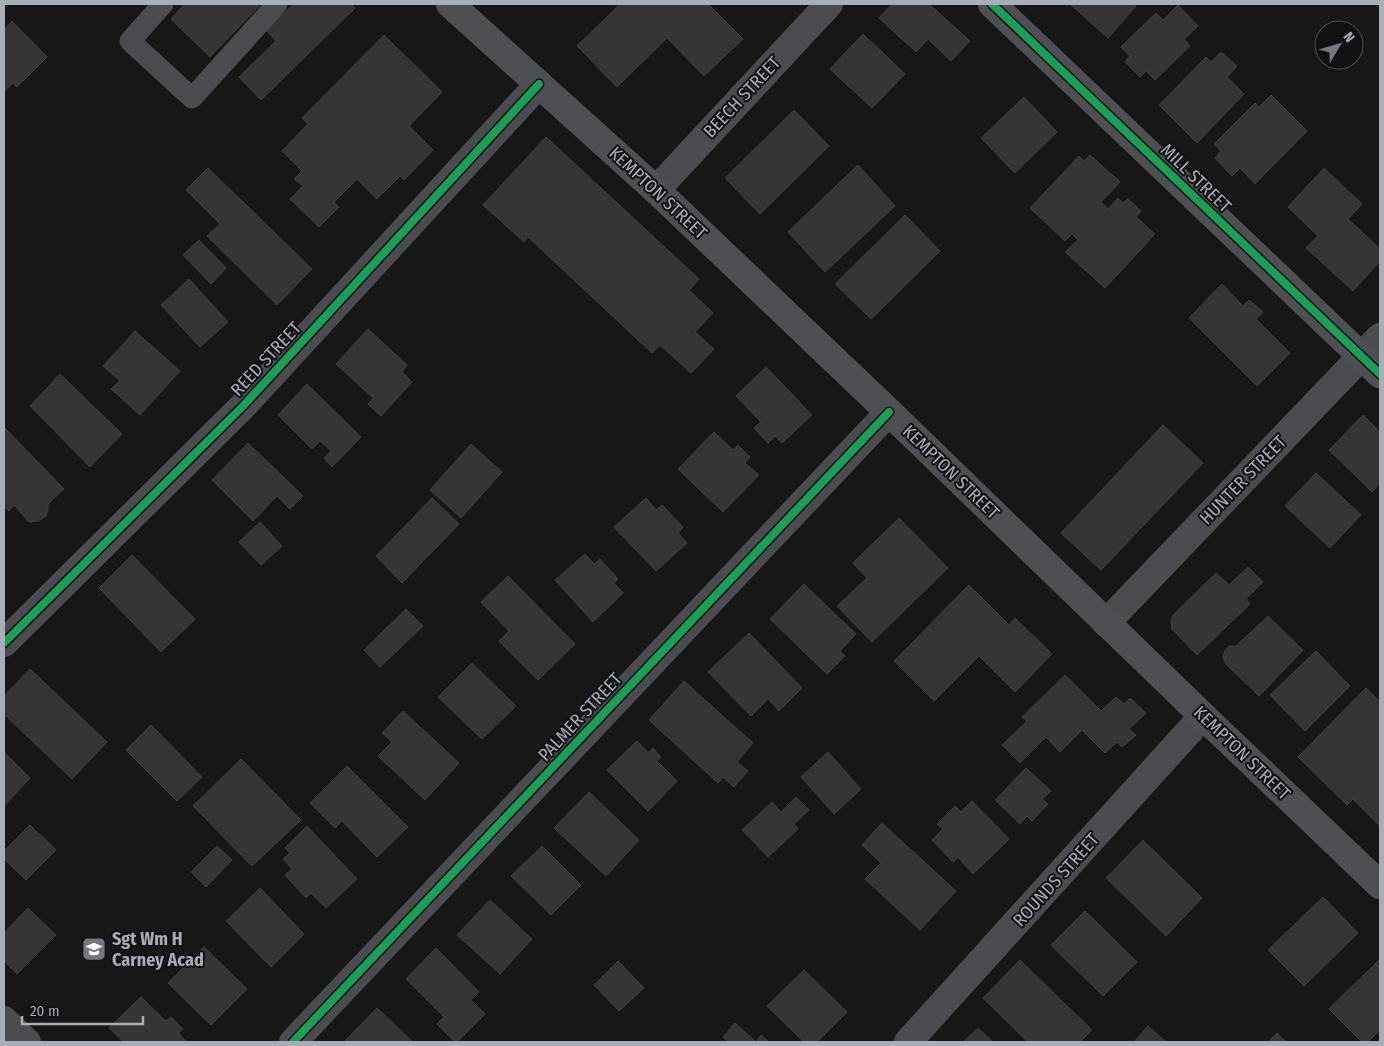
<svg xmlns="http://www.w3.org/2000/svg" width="1384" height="1046" font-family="'Fira Sans Condensed',sans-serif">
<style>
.building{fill:#353536;stroke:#3f4043}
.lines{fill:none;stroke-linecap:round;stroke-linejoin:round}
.lane{stroke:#4b4c50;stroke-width:21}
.street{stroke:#4b4c50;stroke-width:28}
.primary{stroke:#4d4f52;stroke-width:28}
.cycleway-casing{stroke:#111113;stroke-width:11}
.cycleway{stroke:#1a9f57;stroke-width:8}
.labels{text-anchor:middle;stroke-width:4;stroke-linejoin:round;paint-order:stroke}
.street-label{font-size:18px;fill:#a8adb8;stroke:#111113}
.poi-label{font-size:18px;font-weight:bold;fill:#a8adb8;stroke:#111113;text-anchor:start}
</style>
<rect width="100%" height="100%" fill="#171717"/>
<!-- building -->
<g class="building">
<path d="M 185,4 L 261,4 L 210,57 L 171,19 Z"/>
<path d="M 294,4 L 351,4 L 355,8 L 261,100 L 239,77 L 276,41 L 266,30 Z"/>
<path d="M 620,4 L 708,4 L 743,39 L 704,76 L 667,38 L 617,87 L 577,46 Z"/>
<path d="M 892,4 L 929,4 L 970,41 L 951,61 L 928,39 L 916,52 L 879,18 Z"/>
<path d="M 1071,4 L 1132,4 L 1136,6 L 1108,38 L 1071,5 Z"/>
<path d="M 1178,5 L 1198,26 L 1184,39 L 1190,46 L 1155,80 L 1146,71 L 1140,77 L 1125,62 L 1130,56 L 1121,47 L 1156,13 L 1163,20 Z"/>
<path d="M 12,21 L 47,57 L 17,87 L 13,83 L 4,91 L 4,30 Z"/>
<path d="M 863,34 L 905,74 L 872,108 L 830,69 Z"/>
<path d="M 384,35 L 442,92 L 409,126 L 433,150 L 404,180 L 400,176 L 377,199 L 357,179 L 334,202 L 339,207 L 319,227 L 290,199 L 303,186 L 294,179 L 302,171 L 282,151 L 308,124 L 302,118 Z"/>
<path d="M 1221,52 L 1237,66 L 1227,77 L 1244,94 L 1197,143 L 1159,105 L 1206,57 L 1211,62 Z"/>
<path d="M 1271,95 L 1307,131 L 1255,184 L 1240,168 L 1232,176 L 1215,158 L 1221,151 L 1214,144 L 1255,103 L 1259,107 Z"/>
<path d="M 1024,97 L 1057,132 L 1015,173 L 981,138 Z"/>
<path d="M 794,110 L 829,146 L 760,214 L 725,178 Z"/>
<path d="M 546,137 L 699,279 L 689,290 L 713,313 L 695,332 L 714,349 L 691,373 L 660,345 L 652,353 L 528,237 L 524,242 L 483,205 Z"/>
<path d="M 1090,155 L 1120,182 L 1101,202 L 1108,209 L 1118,198 L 1123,203 L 1128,199 L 1141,211 L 1136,217 L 1155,234 L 1105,288 L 1065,252 L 1078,240 L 1072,234 L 1065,241 L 1030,208 L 1079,156 L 1084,161 Z"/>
<path d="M 858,165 L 895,206 L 825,272 L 788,232 Z"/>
<path d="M 208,168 L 312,269 L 277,305 L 207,236 L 220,224 L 186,190 Z"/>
<path d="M 1324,168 L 1362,204 L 1348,219 L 1380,249 L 1380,261 L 1353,291 L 1306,248 L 1318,236 L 1288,207 Z"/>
<path d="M 905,215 L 940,251 L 871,319 L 835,284 Z"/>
<path d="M 199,240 L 226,268 L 211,284 L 183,255 Z"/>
<path d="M 189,279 L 228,322 L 200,347 L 161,305 Z"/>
<path d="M 1222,284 L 1243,306 L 1249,300 L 1263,312 L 1256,319 L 1290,353 L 1257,386 L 1189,318 Z"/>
<path d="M 368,329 L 407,365 L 402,372 L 412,382 L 381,416 L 368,404 L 373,398 L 336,364 Z"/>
<path d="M 135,331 L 180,371 L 140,415 L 111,389 L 120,381 L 103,366 Z"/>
<path d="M 766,367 L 812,415 L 782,443 L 775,436 L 768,443 L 754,428 L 761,422 L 736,396 Z"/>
<path d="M 60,374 L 122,434 L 90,467 L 30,406 Z"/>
<path d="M 307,384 L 361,437 L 332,467 L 324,458 L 331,451 L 320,441 L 312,449 L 278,415 Z"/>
<path d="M 1363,415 L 1380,432 L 1380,483 L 1372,492 L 1329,450 Z"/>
<path d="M 1163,425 L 1203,463 L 1101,570 L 1061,533 Z"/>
<path d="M 5,428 L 64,489 L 48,504 L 48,510 L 46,516 L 38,521 L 29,522 L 14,505 L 9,511 L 4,506 Z"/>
<path d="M 714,432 L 733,450 L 738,445 L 750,457 L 745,463 L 759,475 L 723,512 L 678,469 Z"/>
<path d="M 248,443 L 303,496 L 290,509 L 277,496 L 253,521 L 212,480 Z"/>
<path d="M 471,444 L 502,472 L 461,518 L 430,490 Z"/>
<path d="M 1316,473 L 1361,515 L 1330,548 L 1285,506 Z"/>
<path d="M 432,498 L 459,524 L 402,583 L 376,556 Z"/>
<path d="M 646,498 L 656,510 L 662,505 L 683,527 L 678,533 L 687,543 L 656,571 L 614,527 Z"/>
<path d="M 899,518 L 948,568 L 872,642 L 837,606 L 867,578 L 853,563 Z"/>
<path d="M 260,522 L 282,546 L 261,565 L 239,542 Z"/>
<path d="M 585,554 L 594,564 L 600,559 L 618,579 L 614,583 L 623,593 L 593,622 L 555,580 Z"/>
<path d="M 132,555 L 195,619 L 161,652 L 99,588 Z"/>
<path d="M 1248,567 L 1263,582 L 1246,599 L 1250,604 L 1197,655 L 1172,629 L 1171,620 L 1174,614 L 1216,573 L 1229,585 Z"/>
<path d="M 508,576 L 575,644 L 538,680 L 499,641 L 509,631 L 481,602 Z"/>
<path d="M 804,584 L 856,634 L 840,651 L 845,656 L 827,674 L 770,619 Z"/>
<path d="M 969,585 L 1009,625 L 1015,618 L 1052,654 L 1015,692 L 979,656 L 934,701 L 894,661 Z"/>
<path d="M 406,609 L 423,626 L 380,667 L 364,650 Z"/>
<path d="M 1268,616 L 1303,650 L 1259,696 L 1226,664 L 1223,657 L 1225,650 L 1230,646 L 1236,646 Z"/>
<path d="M 749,633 L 802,688 L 779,711 L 768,699 L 751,716 L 708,672 Z"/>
<path d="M 1316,651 L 1350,686 L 1305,731 L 1270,695 Z"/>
<path d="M 472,663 L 516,706 L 482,739 L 438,697 Z"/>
<path d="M 30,669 L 107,742 L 72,779 L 4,714 L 4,696 Z"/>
<path d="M 1065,675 L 1101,711 L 1116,697 L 1124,704 L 1130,698 L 1146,713 L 1129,729 L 1136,735 L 1122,747 L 1117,742 L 1105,753 L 1082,730 L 1060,752 L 1046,737 L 1020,763 L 1002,745 L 1027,721 L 1022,717 Z"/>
<path d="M 684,681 L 753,743 L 737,762 L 748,771 L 734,787 L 723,777 L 718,783 L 649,720 Z"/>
<path d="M 1366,688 L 1380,702 L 1380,826 L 1353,799 L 1347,805 L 1298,757 Z"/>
<path d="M 403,711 L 459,763 L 425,800 L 378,756 L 392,742 L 382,733 Z"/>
<path d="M 151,725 L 202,777 L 177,801 L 126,750 Z"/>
<path d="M 637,741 L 648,753 L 653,748 L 661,757 L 657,761 L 677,781 L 648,811 L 607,770 Z"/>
<path d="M 4,752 L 30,778 L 4,806 Z"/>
<path d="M 828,752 L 861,789 L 834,814 L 801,777 Z"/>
<path d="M 241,759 L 301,820 L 252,866 L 193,806 Z"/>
<path d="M 347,766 L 408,827 L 377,857 L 342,821 L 335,828 L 310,803 Z"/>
<path d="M 1026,768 L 1051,791 L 1042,799 L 1048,804 L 1032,821 L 1027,816 L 1020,824 L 995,800 Z"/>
<path d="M 589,792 L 639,840 L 606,876 L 554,828 Z"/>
<path d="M 796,797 L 809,810 L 794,824 L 798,829 L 768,857 L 742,830 L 772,802 L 781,812 Z"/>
<path d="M 972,801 L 1009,839 L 973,874 L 958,857 L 953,862 L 932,840 L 943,829 L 937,824 L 955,806 L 961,812 Z"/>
<path d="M 882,823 L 956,891 L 920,930 L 865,879 L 881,863 L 862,845 Z"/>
<path d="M 30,825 L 56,850 L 26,880 L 4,859 L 4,851 Z"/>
<path d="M 307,826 L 357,879 L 326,908 L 311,893 L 306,898 L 285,875 L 292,869 L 283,859 L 290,853 L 285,848 Z"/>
<path d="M 1143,840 L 1202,898 L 1166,936 L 1106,878 Z"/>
<path d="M 217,846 L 232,860 L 206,887 L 191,872 Z"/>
<path d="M 542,846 L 581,885 L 551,915 L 511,876 Z"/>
<path d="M 260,888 L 304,934 L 271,967 L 226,921 Z"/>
<path d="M 1323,897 L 1358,933 L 1304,986 L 1268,950 Z"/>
<path d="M 490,900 L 532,939 L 500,974 L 457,935 Z"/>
<path d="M 28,908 L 56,935 L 17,974 L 4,961 L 4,933 Z"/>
<path d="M 1085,911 L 1137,962 L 1103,996 L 1051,945 Z"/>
<path d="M 204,947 L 247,989 L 211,1025 L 168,983 Z"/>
<path d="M 436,948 L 479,992 L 471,1000 L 485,1014 L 457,1042 L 455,1042 L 437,1024 L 444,1017 L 406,979 Z"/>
<path d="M 1380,959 L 1380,1030 L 1368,1042 L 1362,1042 L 1329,1009 Z"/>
<path d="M 1020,960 L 1092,1030 L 1080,1042 L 1028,1042 L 983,998 Z"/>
<path d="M 618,961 L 644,988 L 619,1011 L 594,985 Z"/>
<path d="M 804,970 L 847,1012 L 817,1042 L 804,1042 L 767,1006 Z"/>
<path d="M 141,997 L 166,1021 L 171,1017 L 183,1029 L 178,1033 L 187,1042 L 124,1042 L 109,1028 Z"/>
<path d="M 377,1008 L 413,1042 L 344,1042 Z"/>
<path d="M 735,1023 L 756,1042 L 761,1035 L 769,1042 L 729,1042 L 723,1037 Z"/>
<path d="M 1148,1026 L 1166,1042 L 1134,1042 Z"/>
<path d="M 978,1028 L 993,1042 L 963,1042 Z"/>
<path d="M 1277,1033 L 1286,1042 L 1268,1042 Z"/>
</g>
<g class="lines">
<!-- lane -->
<path class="lane" d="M 163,4 L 130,41 L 192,98 L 277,4"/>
<!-- street -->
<g class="street">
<path d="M 656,190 L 829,4"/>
<path d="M 1106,623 L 1380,337"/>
<path d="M 4,643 L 244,405 L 539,84"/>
<path d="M 4,1020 L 27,1042"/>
<path d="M 293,1042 L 889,412"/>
<path d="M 908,1042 L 1203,716"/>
</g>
<!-- primary -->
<g class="primary">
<path d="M 450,4 L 656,190 L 889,412 L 1203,716 L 1380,885"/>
<path d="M 992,4 L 1380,374"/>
</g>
<!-- cycleway casing -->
<g class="cycleway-casing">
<g id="cycleway">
<path d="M 992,4 L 1380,374"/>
<path d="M 4,643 L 244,405 L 539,84"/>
<path d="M 293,1042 L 889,412"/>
</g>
</g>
<!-- cycleway -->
<use href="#cycleway" class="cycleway"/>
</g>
<!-- icons -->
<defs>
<g id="school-square" transform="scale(1.25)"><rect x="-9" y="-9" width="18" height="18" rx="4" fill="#757880" stroke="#111113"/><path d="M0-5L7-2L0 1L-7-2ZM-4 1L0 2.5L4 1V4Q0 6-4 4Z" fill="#fff"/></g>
</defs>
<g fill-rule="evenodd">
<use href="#school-square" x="94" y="949"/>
</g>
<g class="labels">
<!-- street labels -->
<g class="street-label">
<text transform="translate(742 97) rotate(-47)" y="6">BEECH STREET</text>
<text transform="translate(1196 178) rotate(44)" y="6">MILL STREET</text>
<text transform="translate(658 193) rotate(43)" y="6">KEMPTON STREET</text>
<text transform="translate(266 359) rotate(-47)" y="6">REED STREET</text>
<text transform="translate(951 472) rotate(44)" y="6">KEMPTON STREET</text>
<text transform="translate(1243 480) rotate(-46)" y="6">HUNTER STREET</text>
<text transform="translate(580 717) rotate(-47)" y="6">PALMER STREET</text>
<text transform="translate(1242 753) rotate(44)" y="6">KEMPTON STREET</text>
<text transform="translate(1056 880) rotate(-48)" y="6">ROUNDS STREET</text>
</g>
<!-- poi labels -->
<g class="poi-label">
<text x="112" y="945">Sgt Wm H<tspan x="112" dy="21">Carney Acad</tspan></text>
</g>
</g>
<!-- border -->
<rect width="1384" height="1046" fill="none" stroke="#a8adb8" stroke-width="10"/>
<!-- north arrow -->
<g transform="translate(1339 45) rotate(52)"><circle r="24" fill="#111113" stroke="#4d4f55"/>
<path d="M0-4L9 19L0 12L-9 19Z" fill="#757880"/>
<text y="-8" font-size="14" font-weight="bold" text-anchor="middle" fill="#a8adb8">N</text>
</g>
<!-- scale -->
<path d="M22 1016v8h121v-8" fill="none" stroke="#a8adb8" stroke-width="2.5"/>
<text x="30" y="1016" font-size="15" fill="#a8adb8" stroke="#111113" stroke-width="4" paint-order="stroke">20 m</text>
</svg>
